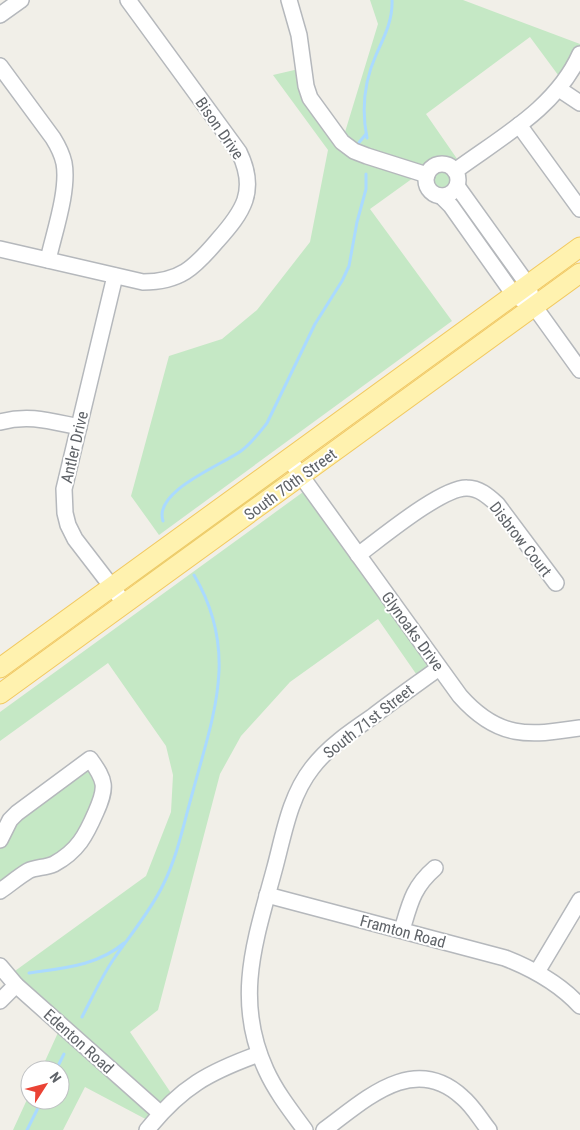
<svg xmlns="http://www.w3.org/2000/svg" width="580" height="1130" font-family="'Roboto Condensed',sans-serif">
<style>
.green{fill:#c5e8c5}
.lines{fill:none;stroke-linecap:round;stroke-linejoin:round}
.stream{stroke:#aadaff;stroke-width:3}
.minor-casing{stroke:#b5b8bc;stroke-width:18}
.major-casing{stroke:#f2c960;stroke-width:21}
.minor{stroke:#fff;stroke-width:15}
.major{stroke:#fff2af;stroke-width:19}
.labels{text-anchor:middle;stroke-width:4;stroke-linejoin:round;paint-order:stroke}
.street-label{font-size:16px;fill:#5f6368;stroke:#fff}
</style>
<rect width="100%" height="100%" fill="#f1efe8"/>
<!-- green -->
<g class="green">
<path d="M 370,0 L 463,0 L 580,44 L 580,54 L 564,83 L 530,37 L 426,114 L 462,166 L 458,182 L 519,273 L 506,282 L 437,195 L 429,189 L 426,179 L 420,173 L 370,209 L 452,321 L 159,535 L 131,496 L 169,356 L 222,339 L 257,310 L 310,242 L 328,150 L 273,75 L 303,68 L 306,86 L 342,142 L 378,24 Z"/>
<path d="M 280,479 L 281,481 L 147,578 L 131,584 L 275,480 Z"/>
<path d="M 310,487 L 439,668 L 421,681 L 378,619 L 290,682 L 241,736 L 220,774 L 158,1010 L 130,1032 L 175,1099 L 153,1123 L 85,1087 L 63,1130 L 13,1130 L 30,1093 L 30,1100 L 60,1100 L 60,1070 L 41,1070 L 61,1026 L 8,976 L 146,876 L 171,812 L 173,775 L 166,746 L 108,663 L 0,741 L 0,712 Z"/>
<path d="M 90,759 L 101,774 L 84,837 L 0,891 L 0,840 L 6,828 Z"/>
</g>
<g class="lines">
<!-- stream -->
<g class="stream">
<path d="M 367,138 C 361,108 364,82 376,55 C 384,37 393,20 392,0"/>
<path d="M 357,145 L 366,134"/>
<path d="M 163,521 C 153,491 222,465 241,451 C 252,443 259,433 267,423 L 315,324 L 342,281 L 349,266 L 357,222 L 366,189 L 366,174"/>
<path d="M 29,973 C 63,968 97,966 124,943"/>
<path d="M 82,1017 C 92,998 101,978 113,960 C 130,935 150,912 163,885 C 178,855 184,822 193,791 C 214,713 239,651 194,575"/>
<path d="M 56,1070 L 64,1054"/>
<path d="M 27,1130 L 42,1100"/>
</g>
<!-- minor casing -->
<g class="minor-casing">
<g id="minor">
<path d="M 289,0 L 299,35 L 306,86 L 310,98 L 342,142 L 354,151 L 367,156 L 427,175"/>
<path d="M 0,15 L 21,0"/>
<path d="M 0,66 L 53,138 C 58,146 62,154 64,163 C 69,190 54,233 48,260"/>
<path d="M 559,89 L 580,103"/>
<path d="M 519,125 L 580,209"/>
<circle cx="442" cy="180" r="16"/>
<path d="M 455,171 C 501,137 556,108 580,54"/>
<path d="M 457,186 L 528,285 L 534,306 L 580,370"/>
<path d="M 441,196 L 451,206 L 514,295 L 524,301"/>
<path d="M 0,249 L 143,282 C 180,282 194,268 217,241 C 243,212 258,191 239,152 L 128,0"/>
<path d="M 115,276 L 64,489 L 65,513 L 68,525 L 75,539 L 125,604"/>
<path d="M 0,422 C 29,414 50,421 79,427"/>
<path d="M 289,459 L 460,696 C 498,739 528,736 580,728"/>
<path d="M 358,555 C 380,539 442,487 467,488 C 479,488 488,496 497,504 L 556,583"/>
<path d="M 0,840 L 10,820 L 17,813 L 90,759 C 106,781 107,787 96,812 C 86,835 78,851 54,864 C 45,868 36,867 28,871 C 18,877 9,885 0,891"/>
<path d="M 267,895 L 505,958 C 533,969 559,983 580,1006"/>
<path d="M 402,930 C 410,903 413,887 435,868"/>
<path d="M 0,966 L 16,985 L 160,1113"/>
<path d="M 537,972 L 580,900"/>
<path d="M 0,1001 L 16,985"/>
<path d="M 147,1130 C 181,1087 209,1072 259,1054"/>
<path d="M 305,1130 C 291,1111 276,1092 266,1070 C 233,998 256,938 275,867 C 284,833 290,796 312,768 C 328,747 350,732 372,717 C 394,700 417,684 439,668"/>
<path d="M 324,1130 C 364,1101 413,1052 462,1097 C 473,1106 480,1119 489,1130"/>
</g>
</g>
<!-- major casing -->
<g class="major-casing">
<g id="major">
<path d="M 0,668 L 580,247"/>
<path d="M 0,694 L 580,273"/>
</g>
</g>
<!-- minor -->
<use href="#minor" class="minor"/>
<!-- major -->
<use href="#major" class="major"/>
</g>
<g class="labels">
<!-- street labels -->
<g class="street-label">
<text transform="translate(220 128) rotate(55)" y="6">Bison Drive</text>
<text transform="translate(74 447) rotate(-77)" y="6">Antler Drive</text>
<text transform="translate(290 484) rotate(-36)" y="6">South 70th Street</text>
<text transform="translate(521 539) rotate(52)" y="6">Disbrow Court</text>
<text transform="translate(413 631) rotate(54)" y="6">Glynoaks Drive</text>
<text transform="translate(368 721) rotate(-38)" y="6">South 71st Street</text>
<text transform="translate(403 931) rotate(15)" y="6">Framton Road</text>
<text transform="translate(79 1041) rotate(42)" y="6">Edenton Road</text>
</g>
</g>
<!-- north arrow -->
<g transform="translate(45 1085) rotate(54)"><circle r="24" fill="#ffffff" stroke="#bfc1c3"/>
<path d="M0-4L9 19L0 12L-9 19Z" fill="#ea4335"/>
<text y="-8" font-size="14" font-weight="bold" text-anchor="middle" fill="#5f6368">N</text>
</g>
</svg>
